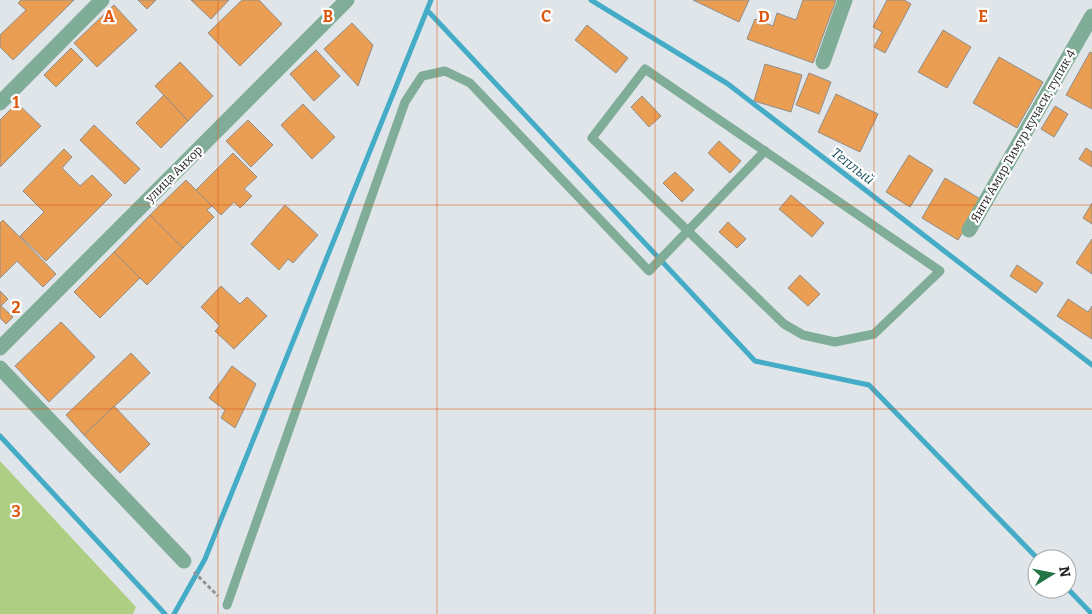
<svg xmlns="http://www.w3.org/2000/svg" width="1092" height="614" font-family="Bitter,serif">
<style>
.green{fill:#aecf83}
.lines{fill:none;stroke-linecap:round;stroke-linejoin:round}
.stream{stroke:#44acc6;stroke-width:5}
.building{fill:#e99e54;stroke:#918d89}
.path{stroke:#909497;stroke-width:3;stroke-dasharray:4 2.5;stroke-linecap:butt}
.service{stroke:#80ad98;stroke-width:9}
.minor{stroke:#80ad98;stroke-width:15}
.grid{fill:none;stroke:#de560d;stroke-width:1;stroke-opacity:0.55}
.labels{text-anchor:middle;stroke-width:4.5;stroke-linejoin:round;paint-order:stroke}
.street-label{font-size:12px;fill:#222426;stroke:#fff}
.water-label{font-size:14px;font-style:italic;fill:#195361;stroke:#fff}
.grid-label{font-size:16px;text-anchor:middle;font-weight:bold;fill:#de560d;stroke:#fff;stroke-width:4.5;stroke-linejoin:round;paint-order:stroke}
</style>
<rect width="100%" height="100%" fill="#e0e5e9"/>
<!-- green -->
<path class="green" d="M 0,461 L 136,607 L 133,614 L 0,614 Z"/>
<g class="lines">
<!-- stream -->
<g class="stream">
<path d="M 591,0 L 728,84 L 1092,365"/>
<path d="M 427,10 L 755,361 L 869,385 L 1038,559"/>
<path d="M 0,436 L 165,614"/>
<path d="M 1067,588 L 1092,614"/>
<path d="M 174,614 L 205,559 L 431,0"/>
</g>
</g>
<!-- building -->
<g class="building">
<path d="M 21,0 L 74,0 L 13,60 L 0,47 L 0,35 L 26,10 L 18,3 Z"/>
<path d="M 138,0 L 156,0 L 147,9 Z"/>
<path d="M 191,0 L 229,0 L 211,19 Z"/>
<path d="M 242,0 L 259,0 L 282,24 L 240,66 L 208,33 Z"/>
<path d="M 693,0 L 749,0 L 739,22 Z"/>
<path d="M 803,0 L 836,0 L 813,63 L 747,39 L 755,19 L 773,26 L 777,13 L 796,20 Z"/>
<path d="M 887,0 L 904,0 L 911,4 L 885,53 L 874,47 L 882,32 L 873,27 Z"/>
<path d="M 114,5 L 137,30 L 97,67 L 74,43 Z"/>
<path d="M 352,23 L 373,45 L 358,86 L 324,49 Z"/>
<path d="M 587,25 L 628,58 L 616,73 L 575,40 Z"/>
<path d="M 943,30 L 971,47 L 947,88 L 918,72 Z"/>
<path d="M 71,48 L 83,60 L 56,87 L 44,75 Z"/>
<path d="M 316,50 L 340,76 L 314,101 L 290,74 Z"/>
<path d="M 1090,52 L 1092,53 L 1092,109 L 1066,95 Z"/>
<path d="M 999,57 L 1043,82 L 1017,128 L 973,103 Z"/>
<path d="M 180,62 L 213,96 L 188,121 L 155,86 Z"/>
<path d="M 765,64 L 802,75 L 791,112 L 754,101 Z"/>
<path d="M 809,73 L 831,82 L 819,114 L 796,105 Z"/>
<path d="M 836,94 L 878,114 L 860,152 L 818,132 Z"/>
<path d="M 164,95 L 188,121 L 161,148 L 136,123 Z"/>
<path d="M 642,96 L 661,116 L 649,127 L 631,107 Z"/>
<path d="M 17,103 L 41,126 L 0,167 L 0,120 Z"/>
<path d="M 303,104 L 335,137 L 312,159 L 281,125 Z"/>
<path d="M 1055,106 L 1068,114 L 1054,137 L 1041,129 Z"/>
<path d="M 248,120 L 273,145 L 251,167 L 226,141 Z"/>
<path d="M 94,125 L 140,169 L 125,184 L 80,140 Z"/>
<path d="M 719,141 L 741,161 L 730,173 L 708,153 Z"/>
<path d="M 1086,148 L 1092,152 L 1092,167 L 1079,159 Z"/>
<path d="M 64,149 L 72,157 L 62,168 L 80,186 L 92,175 L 112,195 L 46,261 L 20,236 L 44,212 L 23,191 Z"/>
<path d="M 233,153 L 257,177 L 244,189 L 252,196 L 240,208 L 234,202 L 221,215 L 196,190 Z"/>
<path d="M 909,155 L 933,170 L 910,207 L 886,192 Z"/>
<path d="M 675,172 L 694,190 L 682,202 L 663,183 Z"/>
<path d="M 945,178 L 982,200 L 958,240 L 922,218 Z"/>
<path d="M 186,180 L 212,206 L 207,210 L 214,217 L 183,248 L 150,215 Z"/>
<path d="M 791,195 L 824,223 L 812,237 L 779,209 Z"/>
<path d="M 1092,203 L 1092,224 L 1083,218 Z"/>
<path d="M 285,205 L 318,235 L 293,263 L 288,259 L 279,270 L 251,244 Z"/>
<path d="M 150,215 L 183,248 L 147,285 L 114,252 Z"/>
<path d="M 3,220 L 56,274 L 43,287 L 17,261 L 0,278 L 0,223 Z"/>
<path d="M 728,222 L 746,239 L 737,248 L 719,232 Z"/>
<path d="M 1092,239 L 1092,274 L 1076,263 Z"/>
<path d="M 114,252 L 140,278 L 100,318 L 74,292 Z"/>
<path d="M 1017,265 L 1043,283 L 1036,293 L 1010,276 Z"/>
<path d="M 800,275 L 820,294 L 808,306 L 788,288 Z"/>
<path d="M 221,286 L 240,304 L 247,297 L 267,316 L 234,349 L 215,331 L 220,326 L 201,307 Z"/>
<path d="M 0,291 L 8,299 L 1,306 L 13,317 L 6,324 L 0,318 Z"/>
<path d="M 1068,299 L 1088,312 L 1092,306 L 1092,339 L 1057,316 Z"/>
<path d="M 61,322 L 95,357 L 49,402 L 15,366 Z"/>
<path d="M 131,353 L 150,373 L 84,435 L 66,415 Z"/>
<path d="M 232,366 L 256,384 L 235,428 L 221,418 L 225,410 L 209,398 Z"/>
<path d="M 114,406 L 150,444 L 120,473 L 84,435 Z"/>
</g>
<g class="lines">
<!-- path -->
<path class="path" d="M 194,572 L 218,596"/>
<!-- service -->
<g class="service">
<path d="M 645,69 L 940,271 L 874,334 L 835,342 L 803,335 L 784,324 L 592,138 Z"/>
<path d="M 227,605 L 405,102 L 422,76 L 445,71 L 470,83 L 649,271 L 765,151"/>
</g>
<!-- minor -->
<g class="minor">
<path d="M 823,62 L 845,0"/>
<path d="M 0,103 L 102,0"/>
<path d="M 969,230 L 1092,16"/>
<path d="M 0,348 L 347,0"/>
<path d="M 0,368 L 184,561"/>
</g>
</g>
<!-- grid -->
<path class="grid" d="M 218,0 L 218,614M 437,0 L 437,614M 655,0 L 655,614M 874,0 L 874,614M 0,205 L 1092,205M 0,409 L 1092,409"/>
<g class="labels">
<!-- street labels -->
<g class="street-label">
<text transform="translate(1023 136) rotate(-60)" y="4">Янги Амир Тимур кучаси, тупик 4</text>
<text transform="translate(174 174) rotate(-45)" y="4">улица Анхор</text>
</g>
<!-- water labels -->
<g class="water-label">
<text transform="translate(853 166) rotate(38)" y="5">Теплый</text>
</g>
</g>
<g class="grid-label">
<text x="109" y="22">A</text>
<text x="328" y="22">B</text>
<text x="546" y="22">C</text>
<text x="764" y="22">D</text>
<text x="983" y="22">E</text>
<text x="16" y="108">1</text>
<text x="16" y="313">2</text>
<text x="16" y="517">3</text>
</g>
<!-- north arrow -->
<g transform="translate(1052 574) rotate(80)"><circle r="24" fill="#ffffff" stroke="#a7a7a8"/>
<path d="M0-4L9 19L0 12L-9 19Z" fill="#237546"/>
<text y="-8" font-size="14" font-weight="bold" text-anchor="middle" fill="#222426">N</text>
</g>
</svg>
